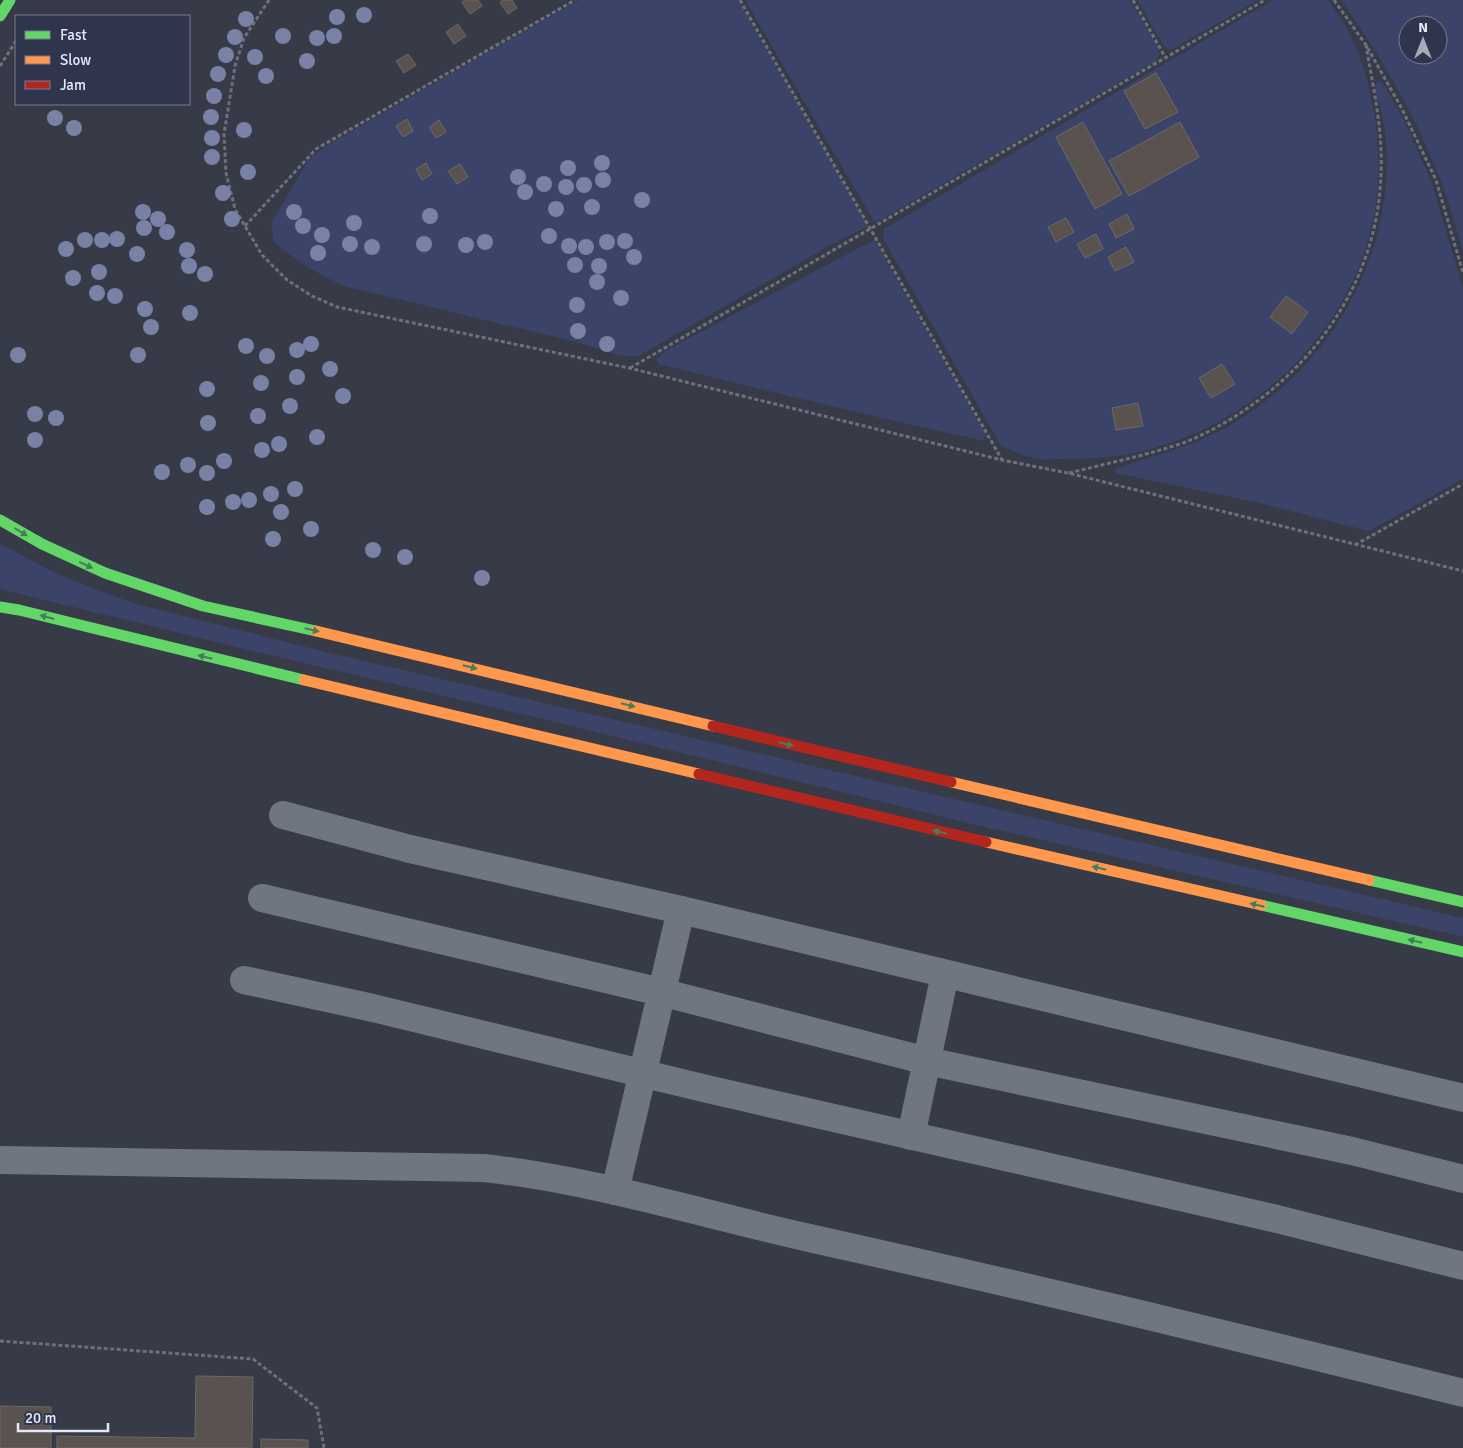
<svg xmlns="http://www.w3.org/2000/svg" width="1463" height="1448" font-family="Signika,sans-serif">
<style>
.green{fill:#3c4368;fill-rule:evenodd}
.building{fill:#59524f;stroke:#6c696b}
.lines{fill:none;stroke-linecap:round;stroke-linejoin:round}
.path{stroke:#6d717b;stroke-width:3;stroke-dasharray:4 2.5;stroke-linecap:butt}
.street{stroke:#707680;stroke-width:28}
.fast{stroke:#63d668;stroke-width:11}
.slow{stroke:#ff974d;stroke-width:11}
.jam{stroke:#b3261e;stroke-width:11}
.tree{fill:#7981a4}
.oneway{fill:#477d5a}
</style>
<rect width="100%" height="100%" fill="#373a47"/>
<!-- green -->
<g class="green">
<path d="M 579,0 L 738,0 L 868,226 L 834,243 L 637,357 L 617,355 L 580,343 L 348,287 C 317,275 299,262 274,242 L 271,223 L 309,159 L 328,145 Z"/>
<path d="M 745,0 L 1130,0 L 1158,47 L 1159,55 L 1156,61 L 875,223 Z"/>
<path d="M 1137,0 L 1258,0 L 1173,49 L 1168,50 L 1164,46 Z"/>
<path d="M 1273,0 L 1328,0 C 1357,38 1370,78 1376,125 C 1378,149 1380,174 1377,197 C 1361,328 1251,433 1124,455 C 1102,458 1082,459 1060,459 C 1052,459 1044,460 1037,459 C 1025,456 1012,451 1001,446 L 883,238 L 884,229 Z"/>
<path d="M 1341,0 L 1463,0 L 1463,252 C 1455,225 1448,198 1437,172 C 1413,111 1379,53 1341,0 ZM 1408,25 L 1438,25 L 1438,55 L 1408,55 Z"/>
<path d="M 1377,81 L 1380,81 L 1383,83 L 1404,120 L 1432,183 L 1463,288 L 1463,479 L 1369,531 L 1255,502 L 1115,473 L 1115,469 C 1149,456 1182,450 1215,433 C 1310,386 1378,288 1386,182 C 1388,157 1386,131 1380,106 C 1378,98 1372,90 1377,81 Z"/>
<path d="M 874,240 L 986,435 L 983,441 L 843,409 L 658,364 L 657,359 L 665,351 Z"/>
<path d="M 0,544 L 54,572 L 95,589 L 136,604 L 330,653 L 1463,918 L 1463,937 L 964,822 L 547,720 L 257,652 L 0,589 Z"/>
</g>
<!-- building -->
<g class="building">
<path d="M 465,0 L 478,0 L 482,6 L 470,14 L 462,2 Z"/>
<path d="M 504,0 L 512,0 L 517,8 L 508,14 L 500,2 Z"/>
<path d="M 458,24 L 466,36 L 454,44 L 446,32 Z"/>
<path d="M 408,54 L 416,65 L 404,73 L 396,61 Z"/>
<path d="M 1156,73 L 1178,112 L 1145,129 L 1124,91 Z"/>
<path d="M 407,119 L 413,131 L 403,137 L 396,126 Z"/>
<path d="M 439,120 L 446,132 L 436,138 L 429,127 Z"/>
<path d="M 1083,122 L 1122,194 L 1095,209 L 1056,137 Z"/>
<path d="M 1180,122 L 1199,157 L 1129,196 L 1109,161 Z"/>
<path d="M 426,163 L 432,174 L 422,180 L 416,169 Z"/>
<path d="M 460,164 L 468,177 L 457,184 L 448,171 Z"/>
<path d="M 1127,214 L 1134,229 L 1116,238 L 1109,224 Z"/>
<path d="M 1066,218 L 1074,232 L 1056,242 L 1048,227 Z"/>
<path d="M 1096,234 L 1103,249 L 1085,258 L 1077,244 Z"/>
<path d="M 1126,247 L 1134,262 L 1115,271 L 1108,257 Z"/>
<path d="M 1286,296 L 1308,312 L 1292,334 L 1270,317 Z"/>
<path d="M 1222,364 L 1235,384 L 1211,398 L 1199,378 Z"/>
<path d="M 1138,403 L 1143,426 L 1116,430 L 1112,408 Z"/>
<path d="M 196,1376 L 253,1377 L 252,1448 L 57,1448 L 57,1436 L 195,1438 Z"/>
<path d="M 0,1406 L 51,1407 L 51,1448 L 0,1448 Z"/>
<path d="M 261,1439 L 308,1440 L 308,1448 L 261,1448 Z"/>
</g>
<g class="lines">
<!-- path -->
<g class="path">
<path d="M 269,0 L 244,38 L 235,66 L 224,134 L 226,173 L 235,209 L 262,255 L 287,280 L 312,296 L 337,307 L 629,368 L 1002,460 L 1068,473 L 1463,571"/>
<path d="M 740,0 L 1002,460"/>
<path d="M 1133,0 L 1165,57"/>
<path d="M 1334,0 L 1366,45 L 1402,109 L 1436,180 L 1463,273"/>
<path d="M 0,66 L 16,41"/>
<path d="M 245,226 L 316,149 L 575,0"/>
<path d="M 630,368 L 1265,0"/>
<path d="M 1069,473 C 1101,465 1133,458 1164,449 C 1173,446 1184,443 1193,439 C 1299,391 1378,292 1381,173 C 1383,129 1373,87 1366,45"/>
<path d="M 1355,545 L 1463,484"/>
<path d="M 0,1341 L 253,1359 L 317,1408 L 324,1448"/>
</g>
<!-- street -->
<g class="street">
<path d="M 283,815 L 410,849 L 681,910 L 1463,1098"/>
<path d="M 262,898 L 661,992 L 927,1061 L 1352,1151 L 1463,1179"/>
<path d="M 244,980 L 373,1008 L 707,1089 L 1277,1219 L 1463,1266"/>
<path d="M 911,1136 L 945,974"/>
<path d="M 0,1160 L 484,1168 C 593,1180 699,1213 805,1237 C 1025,1286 1244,1338 1463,1393"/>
<path d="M 615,1191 L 681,910"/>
</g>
<!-- fast -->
<g class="fast">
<path d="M 0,16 L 10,0"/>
<path d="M 0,520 L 42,544 L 105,573 L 203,606 L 316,631"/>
<path d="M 0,607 L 19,610 L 304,680"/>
<path d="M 1369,880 L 1463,902"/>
<path d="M 1261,905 L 1463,952"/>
</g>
<!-- slow -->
<g class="slow">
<path d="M 316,631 L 713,726"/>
<path d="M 304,680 L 699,774"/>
<path d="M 951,782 L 1369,880"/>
<path d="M 986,842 L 1261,905"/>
</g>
<!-- jam -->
<g class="jam">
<path d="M 713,726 L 951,782"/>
<path d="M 699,774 L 986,842"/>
</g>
</g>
<!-- trees -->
<g class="tree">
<circle cx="364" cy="15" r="8"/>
<circle cx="337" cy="17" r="8"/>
<circle cx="246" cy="19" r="8"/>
<circle cx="283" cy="36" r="8"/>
<circle cx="334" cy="36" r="8"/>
<circle cx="235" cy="37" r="8"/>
<circle cx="317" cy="38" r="8"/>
<circle cx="226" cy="55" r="8"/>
<circle cx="255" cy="57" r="8"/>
<circle cx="307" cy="61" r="8"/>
<circle cx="218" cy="74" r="8"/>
<circle cx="266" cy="76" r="8"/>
<circle cx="214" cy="96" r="8"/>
<circle cx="211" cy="117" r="8"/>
<circle cx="55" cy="118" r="8"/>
<circle cx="74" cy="128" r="8"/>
<circle cx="244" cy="130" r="8"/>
<circle cx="212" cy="138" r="8"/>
<circle cx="212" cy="157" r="8"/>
<circle cx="602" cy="163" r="8"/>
<circle cx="568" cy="168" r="8"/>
<circle cx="248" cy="172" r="8"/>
<circle cx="518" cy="177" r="8"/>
<circle cx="603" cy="180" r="8"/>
<circle cx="544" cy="184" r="8"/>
<circle cx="584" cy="185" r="8"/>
<circle cx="566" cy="187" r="8"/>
<circle cx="525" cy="192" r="8"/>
<circle cx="223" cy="193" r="8"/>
<circle cx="642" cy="200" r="8"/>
<circle cx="592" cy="207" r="8"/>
<circle cx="556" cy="209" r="8"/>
<circle cx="143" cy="212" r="8"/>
<circle cx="294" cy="212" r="8"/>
<circle cx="430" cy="216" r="8"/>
<circle cx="158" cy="219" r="8"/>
<circle cx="232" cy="219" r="8"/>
<circle cx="354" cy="223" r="8"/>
<circle cx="303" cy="226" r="8"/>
<circle cx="144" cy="228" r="8"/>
<circle cx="167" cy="232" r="8"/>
<circle cx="322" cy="235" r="8"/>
<circle cx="549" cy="236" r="8"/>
<circle cx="117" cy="239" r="8"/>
<circle cx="85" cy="240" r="8"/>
<circle cx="102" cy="240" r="8"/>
<circle cx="625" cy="241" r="8"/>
<circle cx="485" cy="242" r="8"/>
<circle cx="607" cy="242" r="8"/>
<circle cx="350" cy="244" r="8"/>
<circle cx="424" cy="244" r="8"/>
<circle cx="466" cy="245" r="8"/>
<circle cx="569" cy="246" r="8"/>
<circle cx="372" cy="247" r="8"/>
<circle cx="586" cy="247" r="8"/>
<circle cx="66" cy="249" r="8"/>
<circle cx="187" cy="250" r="8"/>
<circle cx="318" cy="253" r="8"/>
<circle cx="137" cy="254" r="8"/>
<circle cx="634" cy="257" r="8"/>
<circle cx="575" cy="265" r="8"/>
<circle cx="189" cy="266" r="8"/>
<circle cx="599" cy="266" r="8"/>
<circle cx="99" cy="272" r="8"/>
<circle cx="205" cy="274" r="8"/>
<circle cx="73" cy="278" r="8"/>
<circle cx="597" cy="282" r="8"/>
<circle cx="97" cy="293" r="8"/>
<circle cx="115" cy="296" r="8"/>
<circle cx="621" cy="298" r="8"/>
<circle cx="577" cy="305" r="8"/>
<circle cx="145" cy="309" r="8"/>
<circle cx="190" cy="313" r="8"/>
<circle cx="151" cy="327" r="8"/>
<circle cx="578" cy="331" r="8"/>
<circle cx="311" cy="344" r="8"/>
<circle cx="607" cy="344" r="8"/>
<circle cx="246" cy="346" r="8"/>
<circle cx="297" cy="350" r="8"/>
<circle cx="18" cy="355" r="8"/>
<circle cx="138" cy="355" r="8"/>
<circle cx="267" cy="356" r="8"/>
<circle cx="330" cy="369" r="8"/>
<circle cx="297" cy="377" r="8"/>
<circle cx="261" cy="383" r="8"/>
<circle cx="207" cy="389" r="8"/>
<circle cx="343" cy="396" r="8"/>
<circle cx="290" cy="406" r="8"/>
<circle cx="35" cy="414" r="8"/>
<circle cx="258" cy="416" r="8"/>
<circle cx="56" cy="418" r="8"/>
<circle cx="208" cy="423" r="8"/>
<circle cx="317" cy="437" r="8"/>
<circle cx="35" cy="440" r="8"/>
<circle cx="279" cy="444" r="8"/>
<circle cx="262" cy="450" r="8"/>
<circle cx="224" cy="461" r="8"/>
<circle cx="188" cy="465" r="8"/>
<circle cx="162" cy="472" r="8"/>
<circle cx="207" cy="473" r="8"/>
<circle cx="295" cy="489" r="8"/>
<circle cx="271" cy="494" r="8"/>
<circle cx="249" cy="500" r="8"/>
<circle cx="233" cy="502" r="8"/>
<circle cx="207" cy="507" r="8"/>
<circle cx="281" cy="512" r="8"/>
<circle cx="311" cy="529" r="8"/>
<circle cx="273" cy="539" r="8"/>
<circle cx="373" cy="550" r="8"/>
<circle cx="405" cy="557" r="8"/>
<circle cx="482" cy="578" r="8"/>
</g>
<!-- one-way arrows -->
<defs><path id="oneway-solid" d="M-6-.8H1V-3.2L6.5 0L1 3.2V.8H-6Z" transform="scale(1.25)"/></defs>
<g class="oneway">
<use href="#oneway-solid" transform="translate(21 532) rotate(31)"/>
<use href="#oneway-solid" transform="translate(86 565) rotate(25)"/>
<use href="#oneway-solid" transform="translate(47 617) rotate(-165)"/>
<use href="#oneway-solid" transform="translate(312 630) rotate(13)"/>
<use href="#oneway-solid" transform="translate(205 657) rotate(-166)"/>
<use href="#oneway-solid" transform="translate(470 667) rotate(14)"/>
<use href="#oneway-solid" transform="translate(628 705) rotate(14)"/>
<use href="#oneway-solid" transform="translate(786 744) rotate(13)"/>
<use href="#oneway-solid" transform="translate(940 832) rotate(-167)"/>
<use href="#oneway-solid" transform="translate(1099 868) rotate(-167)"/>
<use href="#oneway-solid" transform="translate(1257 905) rotate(-167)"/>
<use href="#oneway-solid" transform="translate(1415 941) rotate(-167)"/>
</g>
<!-- legend -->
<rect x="15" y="15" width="175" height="90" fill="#30354e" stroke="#787d92"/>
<rect x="25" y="31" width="25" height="8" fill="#63d668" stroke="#787d92"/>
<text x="60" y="40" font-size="15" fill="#e4e8f9">Fast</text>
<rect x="25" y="56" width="25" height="8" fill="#ff974d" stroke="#787d92"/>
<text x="60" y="65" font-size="15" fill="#e4e8f9">Slow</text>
<rect x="25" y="81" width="25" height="8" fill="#b3261e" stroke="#787d92"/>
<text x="60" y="90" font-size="15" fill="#e4e8f9">Jam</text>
<!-- north arrow -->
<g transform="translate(1423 40)"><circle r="24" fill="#30354e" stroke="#787d92"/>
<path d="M0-4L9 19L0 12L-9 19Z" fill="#a7abbb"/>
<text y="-8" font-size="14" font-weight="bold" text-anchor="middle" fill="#e4e8f9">N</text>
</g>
<!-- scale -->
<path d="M18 1423v8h90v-8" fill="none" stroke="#e4e8f9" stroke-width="2.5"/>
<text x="25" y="1423" font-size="15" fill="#e4e8f9" stroke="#30354e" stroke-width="4" paint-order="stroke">20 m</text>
</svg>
